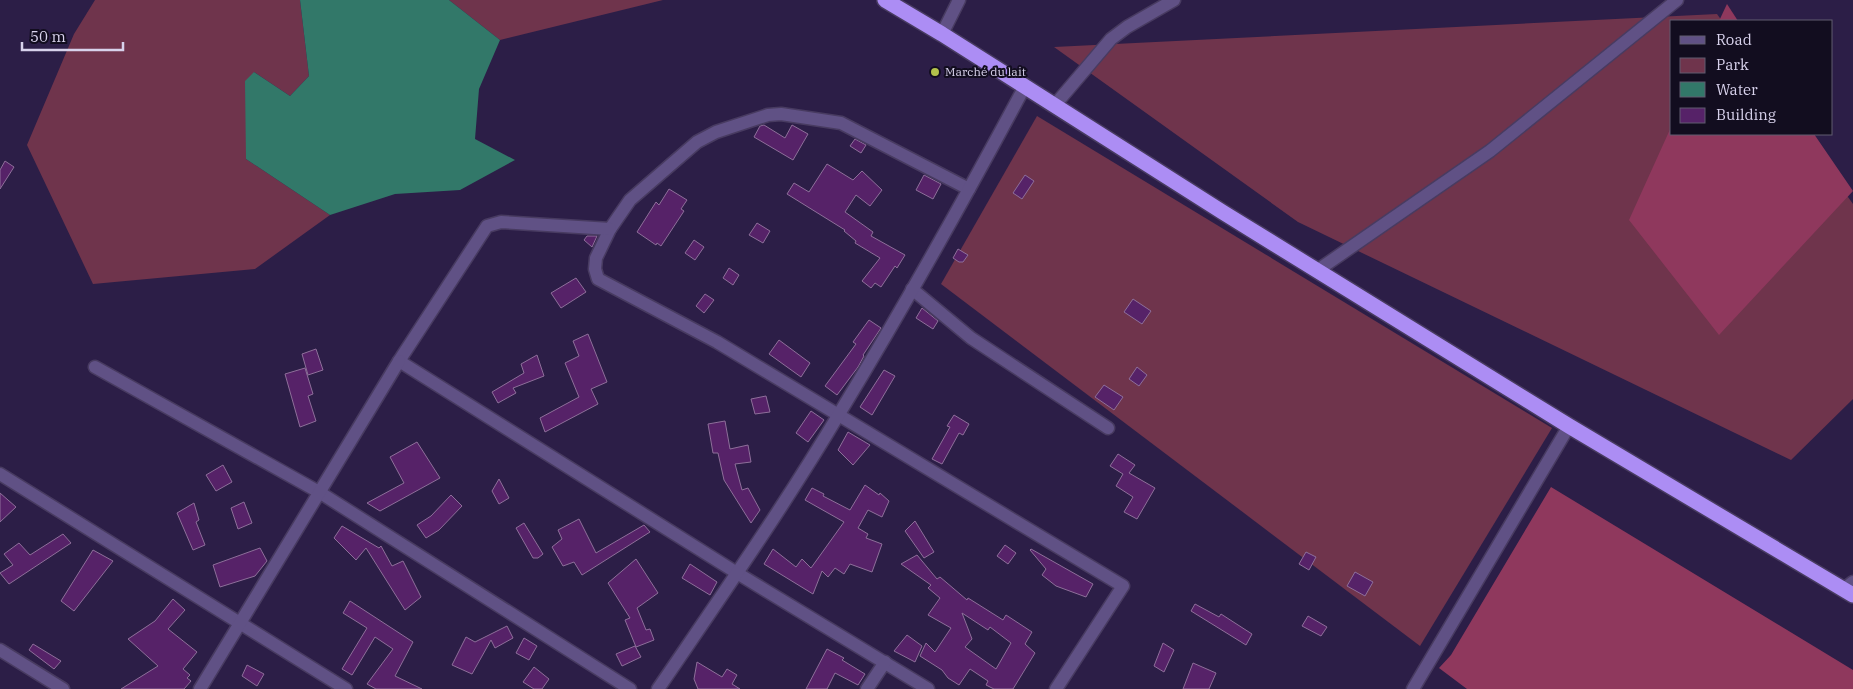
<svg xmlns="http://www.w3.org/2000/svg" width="1853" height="689" font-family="'IBM Plex Serif',serif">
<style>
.green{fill:#6f344c}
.forest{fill:#8f385d}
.water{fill:#327869}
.building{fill:#562268;stroke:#8e6f9a;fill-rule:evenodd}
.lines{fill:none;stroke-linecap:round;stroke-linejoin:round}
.street-casing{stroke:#483b61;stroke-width:15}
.highway-casing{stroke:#483b61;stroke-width:18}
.street{stroke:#605185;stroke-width:12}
.highway{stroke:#ac8df4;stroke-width:15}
.poi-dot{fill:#b3c24b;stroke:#120d1f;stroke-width:2}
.labels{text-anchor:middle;stroke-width:4;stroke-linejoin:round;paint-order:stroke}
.poi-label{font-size:12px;fill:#d8d2ec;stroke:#120d1f;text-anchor:start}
</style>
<rect width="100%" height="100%" fill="#2c1e47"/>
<!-- green -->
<g class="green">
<path d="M 95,0 L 300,0 L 309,76 L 290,96 L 254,72 L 246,159 L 330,215 L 255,269 L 93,284 L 27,145 L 74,34 Z"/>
<path d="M 449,0 L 663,0 L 500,40 Z"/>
<path d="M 1717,14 L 1722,21 L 1672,21 L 1672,134 L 1803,134 L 1853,204 L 1853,399 L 1791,460 L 1298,222 L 1054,47 Z"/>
<path d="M 1037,116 L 1552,428 L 1420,646 L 941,284 Z"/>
</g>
<!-- forest -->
<g class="forest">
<path d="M 1727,4 L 1738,21 L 1719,21 Z"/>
<path d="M 1672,125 L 1672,134 L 1814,134 L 1853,191 L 1719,335 L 1629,220 Z"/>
<path d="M 1551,487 L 1853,670 L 1853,689 L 1467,689 L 1439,668 L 1451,655 Z"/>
</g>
<!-- water -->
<path class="water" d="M 300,0 L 449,0 L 500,40 L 479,89 L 475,139 L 515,160 L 460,190 L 395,194 L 330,215 L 246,159 L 245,81 L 254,72 L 290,96 L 309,76 Z"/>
<!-- building -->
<g class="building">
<path d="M 764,125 L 785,138 L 792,125 L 808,134 L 793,160 L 754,137 L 760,126 Z"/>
<path d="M 855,139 L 866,145 L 861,153 L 850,146 Z"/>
<path d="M 5,161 L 14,167 L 0,189 L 0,170 Z"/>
<path d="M 827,164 L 853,180 L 862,171 L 882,190 L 870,206 L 856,195 L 845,212 L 873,232 L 871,236 L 905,255 L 897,268 L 895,266 L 881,287 L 875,283 L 871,288 L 862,281 L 880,258 L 855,243 L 856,241 L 844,231 L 845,230 L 787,194 L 794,183 L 809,192 Z"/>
<path d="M 924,175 L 941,184 L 933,199 L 916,190 Z"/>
<path d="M 1025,175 L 1034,181 L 1022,199 L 1013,193 Z"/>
<path d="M 669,189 L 687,200 L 681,209 L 684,211 L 661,246 L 657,243 L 656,245 L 637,232 L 656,202 L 659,205 Z"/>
<path d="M 757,223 L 770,231 L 763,243 L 749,235 Z"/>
<path d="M 587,236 L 597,236 L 592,247 L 584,240 Z"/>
<path d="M 694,240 L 704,247 L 695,260 L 685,253 Z"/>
<path d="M 958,249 L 968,255 L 963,262 L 959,262 L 953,258 Z"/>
<path d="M 729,268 L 739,275 L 733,285 L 723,278 Z"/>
<path d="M 576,278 L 586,292 L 561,308 L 551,293 Z"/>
<path d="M 705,294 L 714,300 L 704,313 L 696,306 Z"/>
<path d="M 1133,299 L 1151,311 L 1142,324 L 1124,312 Z"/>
<path d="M 922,308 L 938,321 L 933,329 L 916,318 Z"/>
<path d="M 869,320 L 881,328 L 863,355 L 864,356 L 858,367 L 837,395 L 825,386 L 856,344 L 853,342 Z"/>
<path d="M 588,334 L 607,382 L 591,389 L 598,404 L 545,432 L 540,418 L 579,397 L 565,363 L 579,356 L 573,341 Z"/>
<path d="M 779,340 L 810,363 L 801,377 L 769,354 Z"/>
<path d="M 316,349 L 323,370 L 308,375 L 302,354 Z"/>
<path d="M 537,355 L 544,376 L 513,388 L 516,393 L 498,403 L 492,392 L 524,373 L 521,364 Z"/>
<path d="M 1137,367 L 1147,375 L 1139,386 L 1129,379 Z"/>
<path d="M 305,368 L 313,394 L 308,396 L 316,421 L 300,427 L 285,374 Z"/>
<path d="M 884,370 L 895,376 L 872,415 L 860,407 Z"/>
<path d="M 1104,385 L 1123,397 L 1114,410 L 1095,397 Z"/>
<path d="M 766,396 L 770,412 L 755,414 L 751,399 Z"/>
<path d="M 811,411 L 824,420 L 808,442 L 796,433 Z"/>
<path d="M 954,415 L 969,424 L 963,435 L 959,433 L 942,464 L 932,459 L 950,427 L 947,426 Z"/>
<path d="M 725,421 L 730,449 L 748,445 L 751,462 L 735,464 L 742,490 L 748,488 L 760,510 L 751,523 L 724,480 L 718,453 L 713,453 L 708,424 Z"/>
<path d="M 848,432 L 870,445 L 853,465 L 838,450 Z"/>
<path d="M 417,442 L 440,478 L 380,511 L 367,503 L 404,483 L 390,457 Z"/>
<path d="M 1118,454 L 1135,465 L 1129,473 L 1155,488 L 1137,519 L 1124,512 L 1133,497 L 1116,486 L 1123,474 L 1110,466 Z"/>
<path d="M 223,465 L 232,482 L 216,491 L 206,475 Z"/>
<path d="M 499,479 L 509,498 L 499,504 L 492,491 Z"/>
<path d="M 865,485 L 879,495 L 880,493 L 889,501 L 882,517 L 868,510 L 858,528 L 868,534 L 866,538 L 882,544 L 872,572 L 850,564 L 844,574 L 835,568 L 828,577 L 822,571 L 813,594 L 764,564 L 773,549 L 796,567 L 802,559 L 811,568 L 844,522 L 805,500 L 812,488 L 824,494 L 823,496 L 850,510 Z"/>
<path d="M 0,493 L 16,507 L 0,522 Z"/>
<path d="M 451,495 L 462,506 L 439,530 L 426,538 L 417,525 L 431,516 Z"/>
<path d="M 244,502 L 252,523 L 238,529 L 231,508 Z"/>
<path d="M 194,503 L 199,520 L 196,522 L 205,545 L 193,550 L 177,513 Z"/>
<path d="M 579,519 L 596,553 L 644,525 L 650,532 L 582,575 L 574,562 L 563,566 L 552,547 L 562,539 L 558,530 Z"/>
<path d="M 915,521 L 934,552 L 924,558 L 905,531 Z"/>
<path d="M 524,523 L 543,554 L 538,558 L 533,558 L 516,528 Z"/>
<path d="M 342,526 L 379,548 L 381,546 L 392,566 L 403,561 L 421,597 L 405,610 L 366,548 L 356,560 L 334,538 Z"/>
<path d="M 63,534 L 71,543 L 9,584 L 0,573 L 13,565 L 4,554 L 19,543 L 30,555 Z"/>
<path d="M 1005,545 L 1016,553 L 1008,564 L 997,556 Z"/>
<path d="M 260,548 L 267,561 L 255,576 L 220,587 L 213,565 Z"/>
<path d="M 1031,549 L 1093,584 L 1086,597 L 1056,586 L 1042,575 L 1046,569 L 1030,550 Z"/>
<path d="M 93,550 L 113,561 L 74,611 L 61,601 Z"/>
<path d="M 1306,552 L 1316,557 L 1309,570 L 1299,564 Z"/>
<path d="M 917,555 L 937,579 L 940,577 L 967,600 L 968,598 L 1003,620 L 1006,615 L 1032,632 L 1025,644 L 1035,653 L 1013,689 L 994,689 L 986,685 L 988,681 L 970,669 L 959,685 L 948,678 L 942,670 L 920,656 L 926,643 L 935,652 L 951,628 L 928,615 L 940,598 L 928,588 L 931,585 L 901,564 ZM 962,613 L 988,630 L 990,627 L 1011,643 L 996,669 L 965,647 L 972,639 Z"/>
<path d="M 636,559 L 658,593 L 637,608 L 646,630 L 650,629 L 654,640 L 636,647 L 625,620 L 630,618 L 608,583 Z"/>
<path d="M 690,564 L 717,582 L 710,595 L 682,578 Z"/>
<path d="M 1355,572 L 1373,582 L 1365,596 L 1347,586 Z"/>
<path d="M 173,599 L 185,610 L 168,629 L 197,652 L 183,669 L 190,675 L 187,678 L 191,681 L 184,689 L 121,689 L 158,666 L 128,639 L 155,621 Z"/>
<path d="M 350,601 L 413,642 L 395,676 L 422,689 L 376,689 L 367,684 L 393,649 L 375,637 L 352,675 L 342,669 L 367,628 L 343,613 Z"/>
<path d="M 1195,604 L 1219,617 L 1221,614 L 1252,634 L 1246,645 L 1191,611 Z"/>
<path d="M 1308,616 L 1327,627 L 1321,636 L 1302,626 Z"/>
<path d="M 507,626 L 513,638 L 495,648 L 491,640 L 472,674 L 452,665 L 466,637 L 475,642 Z"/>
<path d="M 907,635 L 922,646 L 915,662 L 894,651 Z"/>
<path d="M 524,638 L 537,646 L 529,660 L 516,653 Z"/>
<path d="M 1163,643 L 1174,650 L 1164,672 L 1154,666 Z"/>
<path d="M 33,644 L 61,661 L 54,669 L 29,650 Z"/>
<path d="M 635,646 L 641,657 L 622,666 L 616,654 Z"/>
<path d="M 827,649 L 844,658 L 842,660 L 865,674 L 858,685 L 835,673 L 827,689 L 806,689 Z"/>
<path d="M 697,662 L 722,677 L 727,669 L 737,675 L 732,684 L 740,689 L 698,689 L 694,679 Z"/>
<path d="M 1193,663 L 1216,673 L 1209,689 L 1183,689 Z"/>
<path d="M 247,665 L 264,674 L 257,686 L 242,676 Z"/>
<path d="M 534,667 L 549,679 L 542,689 L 534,689 L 523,682 Z"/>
</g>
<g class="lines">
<!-- street casing -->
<g class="street-casing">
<g id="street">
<path d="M 942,34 L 959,0"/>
<path d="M 1054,106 L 1111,39 L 1127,27 L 1174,0"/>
<path d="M 969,189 L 841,123 L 781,114 L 768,115 L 716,132 L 697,142 L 630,200 L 610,229 L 596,258 L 595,269 L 598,279 L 717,342 L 1123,586 L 1056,689"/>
<path d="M 610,229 L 501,222 L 487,226 L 399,361 L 737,573 L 928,689"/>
<path d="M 1318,270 L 1490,151 L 1677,0"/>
<path d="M 912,289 L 971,338 L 1108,428"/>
<path d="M 95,367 L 319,492 L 630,689"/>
<path d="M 0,474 L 346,689"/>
<path d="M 1844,589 L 1853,582"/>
<path d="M 0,650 L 63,689"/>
<path d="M 200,689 L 399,361"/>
<path d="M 658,689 C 720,598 783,508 839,414 C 904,307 965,198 1024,88"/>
<path d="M 867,689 L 885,662"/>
<path d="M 1413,689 L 1569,426"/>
</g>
</g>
<!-- highway casing -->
<g class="highway-casing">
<path id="highway" d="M 885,0 L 942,34 L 1224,213 L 1569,426 L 1853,595"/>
</g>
<!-- street -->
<use href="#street" class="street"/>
<!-- highway -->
<use href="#highway" class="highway"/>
</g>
<!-- markers -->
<circle class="poi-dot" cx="935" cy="72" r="5"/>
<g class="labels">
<!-- poi labels -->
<g class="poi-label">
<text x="945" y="76">Marché du lait</text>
</g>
</g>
<!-- legend -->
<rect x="1670" y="20" width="162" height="115" fill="#120d1f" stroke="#615c71"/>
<rect x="1680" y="36" width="25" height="8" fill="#605185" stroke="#615c71"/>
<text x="1716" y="45" font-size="15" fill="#d8d2ec">Road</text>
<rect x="1680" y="58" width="25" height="15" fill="#6f344c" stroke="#615c71"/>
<text x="1716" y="70" font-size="15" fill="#d8d2ec">Park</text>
<rect x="1680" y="82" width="25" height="15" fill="#327869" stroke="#615c71"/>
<text x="1716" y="95" font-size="15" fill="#d8d2ec">Water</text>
<rect x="1680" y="108" width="25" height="15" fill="#562268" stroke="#615c71"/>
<text x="1716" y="120" font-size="15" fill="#d8d2ec">Building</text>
<!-- scale -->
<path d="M22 42v8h101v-8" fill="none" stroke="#d8d2ec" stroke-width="2.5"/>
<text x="30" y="42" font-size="15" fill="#d8d2ec" stroke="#120d1f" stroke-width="4" paint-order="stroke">50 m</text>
</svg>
